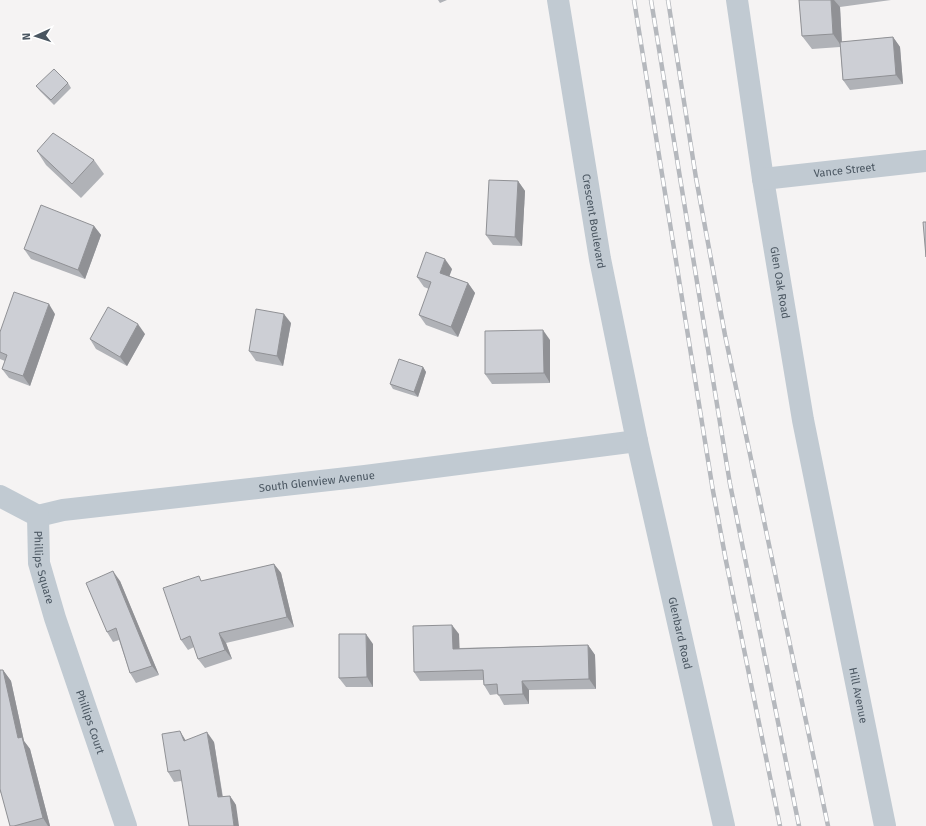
<svg xmlns="http://www.w3.org/2000/svg" width="926" height="826" font-family="'Fira Sans',sans-serif">
<style>
.lines{fill:none;stroke-linecap:round;stroke-linejoin:round}
.minor{stroke:#c1cad2;stroke-width:22}
.tertiary{stroke:#c1cad2;stroke-width:22}
.rail-casing{stroke:#b5b8bd;stroke-width:4.5}
.rail{stroke:#fff;stroke-width:3;stroke-dasharray:9;stroke-linecap:butt}
.wall{fill:#b0b2b7}
.shaded-wall{fill:#909195}
.building{fill:#cdcfd5;stroke:#909195}
.labels{text-anchor:middle;stroke-width:3.5;stroke-linejoin:round;paint-order:stroke}
.street-label{font-size:11px;fill:#4a5661;stroke:#fff}
</style>
<rect width="100%" height="100%" fill="#f5f3f3"/>
<g class="lines">
<!-- minor -->
<g class="minor">
<path id="s1" d="M 737,0 L 763,179 L 803,420 L 885,826"/>
<path id="s2" d="M 763,179 L 926,161"/>
<path id="s3" d="M 0,496 L 38,516 L 63,510 L 365,476 L 637,441"/>
<path id="s4" d="M 38,516 L 39,563 L 55,618 L 126,826"/>
</g>
<!-- tertiary -->
<path class="tertiary" id="s5" d="M 558,0 L 600,259 L 637,441 L 724,826"/>
<!-- rail casing -->
<g class="rail-casing">
<g id="rail">
<path d="M 634,0 L 713,491 L 726,561 L 780,826"/>
<path d="M 651,0 L 730,484 L 799,826"/>
<path d="M 668,0 L 696,178 L 725,335 L 828,826"/>
</g>
</g>
<!-- rail -->
<use href="#rail" class="rail"/>
</g>
<!-- wall -->
<g class="wall">
<path d="M 438,0 L 447,0 L 440,3 Z"/>
<path d="M 799,0 L 891,0 L 840,7 L 842,42 L 893,37 L 900,47 L 903,84 L 850,90 L 843,80 L 840,47 L 812,49 L 802,36 Z"/>
<path d="M 68,83 L 71,88 L 54,105 L 40,91 L 36,86 Z"/>
<path d="M 37,151 L 94,160 L 104,174 L 81,198 L 46,165 Z"/>
<path d="M 518,181 L 525,191 L 522,246 L 493,245 L 486,235 Z"/>
<path d="M 94,226 L 101,235 L 85,279 L 31,259 L 24,249 Z"/>
<path d="M 452,269 L 449,276 L 468,283 L 475,293 L 458,337 L 426,325 L 419,315 L 429,289 L 424,287 L 417,277 Z"/>
<path d="M 55,314 L 30,386 L 9,378 L 2,369 L 5,361 L 0,359 L 0,332 Z"/>
<path d="M 291,323 L 283,366 L 256,361 L 249,351 Z"/>
<path d="M 145,334 L 127,366 L 96,349 L 90,339 Z"/>
<path d="M 550,340 L 550,383 L 492,384 L 485,374 Z"/>
<path d="M 423,367 L 426,372 L 418,397 L 393,389 L 390,384 Z"/>
<path d="M 274,564 L 281,573 L 294,627 L 226,643 L 232,659 L 205,668 L 198,659 L 194,647 L 188,650 L 181,640 L 202,581 Z"/>
<path d="M 120,581 L 159,675 L 136,683 L 130,673 L 119,640 L 113,642 L 107,632 Z"/>
<path d="M 459,634 L 459,648 L 588,645 L 595,655 L 596,689 L 529,690 L 529,704 L 504,705 L 498,694 L 490,695 L 484,685 L 483,680 L 420,681 L 414,672 Z"/>
<path d="M 373,644 L 373,687 L 346,687 L 339,678 Z"/>
<path d="M 0,670 L 3,670 L 11,681 L 24,741 L 30,749 L 50,826 L 10,826 L 1,792 L 0,793 Z"/>
<path d="M 186,740 L 214,742 L 223,797 L 230,796 L 236,805 L 181,781 L 174,782 L 168,772 Z"/>
</g>
<!-- shaded-wall -->
<g class="shaded-wall">
<path d="M 831,0 L 834,0 L 840,7 L 842,47 L 833,34 Z"/>
<path d="M 893,37 L 900,47 L 903,84 L 896,75 Z"/>
<path d="M 518,181 L 525,191 L 522,246 L 515,237 Z"/>
<path d="M 94,226 L 101,235 L 85,279 L 78,270 Z"/>
<path d="M 445,259 L 452,269 L 447,283 L 440,273 Z"/>
<path d="M 468,283 L 475,293 L 458,337 L 451,327 Z"/>
<path d="M 49,304 L 55,314 L 30,386 L 23,376 Z"/>
<path d="M 284,314 L 291,323 L 283,366 L 277,356 Z"/>
<path d="M 138,324 L 145,334 L 127,366 L 120,357 Z"/>
<path d="M 543,330 L 550,340 L 550,383 L 544,373 Z"/>
<path d="M 423,367 L 426,372 L 418,397 L 414,392 Z"/>
<path d="M 274,564 L 281,573 L 294,627 L 287,617 Z"/>
<path d="M 113,571 L 120,581 L 159,675 L 152,666 Z"/>
<path d="M 452,625 L 459,634 L 460,658 L 453,649 Z"/>
<path d="M 219,633 L 226,643 L 232,659 L 225,650 Z"/>
<path d="M 366,634 L 373,644 L 373,687 L 367,677 Z"/>
<path d="M 588,645 L 595,655 L 596,689 L 589,679 Z"/>
<path d="M 3,670 L 11,681 L 24,741 L 30,749 L 50,826 L 48,826 L 43,818 L 18,738 Z"/>
<path d="M 522,681 L 529,690 L 529,704 L 523,694 Z"/>
<path d="M 180,731 L 186,741 L 184,741 Z"/>
<path d="M 207,732 L 214,742 L 224,807 L 218,797 Z"/>
<path d="M 230,796 L 236,805 L 239,826 L 234,826 Z"/>
</g>
<!-- building -->
<g class="building">
<path d="M 799,0 L 831,0 L 833,34 L 802,36 Z"/>
<path d="M 893,37 L 896,75 L 843,80 L 840,42 Z"/>
<path d="M 54,69 L 68,83 L 51,100 L 36,86 Z"/>
<path d="M 53,133 L 94,160 L 72,184 L 37,151 Z"/>
<path d="M 489,180 L 518,181 L 515,237 L 486,235 Z"/>
<path d="M 41,205 L 94,226 L 78,270 L 24,249 Z"/>
<path d="M 923,222 L 926,222 L 926,257 Z"/>
<path d="M 426,252 L 445,259 L 440,273 L 468,283 L 451,327 L 419,315 L 431,282 L 417,277 Z"/>
<path d="M 14,292 L 49,304 L 23,376 L 2,369 L 7,355 L 0,352 L 0,332 Z"/>
<path d="M 108,307 L 138,324 L 120,357 L 90,339 Z"/>
<path d="M 256,309 L 284,314 L 277,356 L 249,351 Z"/>
<path d="M 543,330 L 544,373 L 485,374 L 485,331 Z"/>
<path d="M 399,359 L 423,367 L 414,392 L 390,384 Z"/>
<path d="M 274,564 L 287,617 L 219,633 L 225,650 L 198,659 L 190,636 L 181,640 L 163,588 L 199,576 L 201,581 Z"/>
<path d="M 113,571 L 152,666 L 130,673 L 116,628 L 107,632 L 86,583 Z"/>
<path d="M 452,625 L 453,649 L 588,645 L 589,679 L 522,681 L 523,694 L 498,695 L 497,684 L 484,685 L 483,670 L 414,672 L 413,626 Z"/>
<path d="M 339,634 L 366,634 L 367,677 L 339,678 Z"/>
<path d="M 0,670 L 3,670 L 18,738 L 22,737 L 43,818 L 14,826 L 10,826 L 0,789 Z"/>
<path d="M 180,731 L 184,741 L 207,732 L 218,797 L 230,796 L 234,826 L 189,826 L 180,770 L 168,772 L 162,734 Z"/>
</g>
<g class="labels">
<!-- street labels -->
<g class="street-label">
<text dy="4" stroke="none"><textPath href="#s2" startOffset="82">Vance Street</textPath></text>
<text dy="4" stroke="none"><textPath href="#s5" startOffset="224">Crescent Boulevard</textPath></text>
<text dy="4" stroke="none"><textPath href="#s1" startOffset="286">Glen Oak Road</textPath></text>
<text dy="4" stroke="none"><textPath href="#s3" startOffset="324">South Glenview Avenue</textPath></text>
<text dy="4" stroke="none"><textPath href="#s4" startOffset="52">Phillips Square</textPath></text>
<text dy="4" stroke="none"><textPath href="#s5" startOffset="645">Glenbard Road</textPath></text>
<text dy="4" stroke="none"><textPath href="#s1" startOffset="706">Hill Avenue</textPath></text>
<text dy="4" stroke="none"><textPath href="#s4" startOffset="214">Phillips Court</textPath></text>
</g>
</g>
<!-- north arrow -->
<g transform="translate(36 36) rotate(267)" stroke="#ffffff" stroke-width="3" paint-order="stroke">
<path d="M0-3L7 15L0 10L-7 15Z" fill="#4a5661"/>
<text y="-6" font-size="11" font-weight="bold" text-anchor="middle" fill="#4a5661">N</text>
</g>
</svg>
